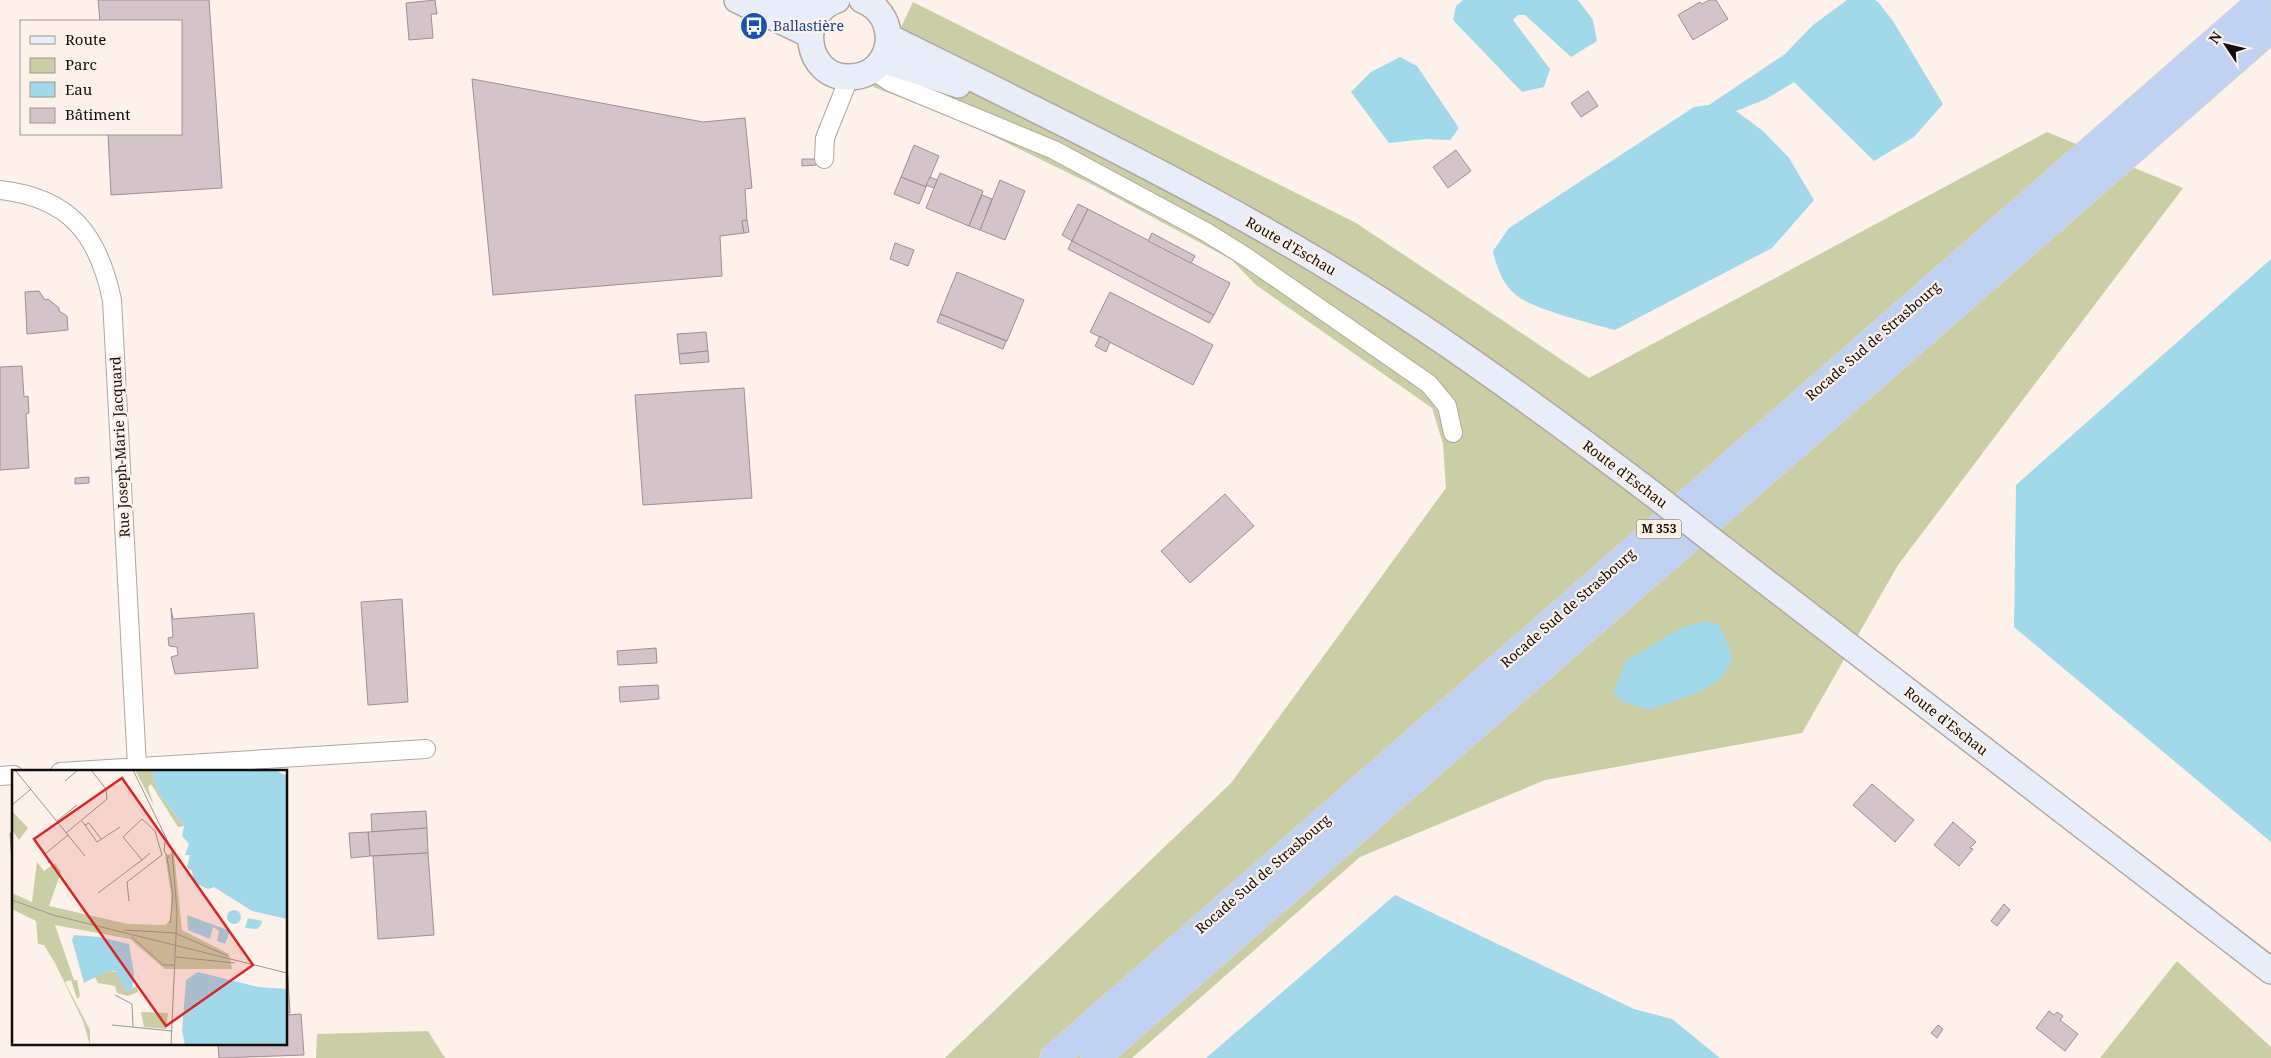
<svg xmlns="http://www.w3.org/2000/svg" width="2271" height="1058" font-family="'Noto Serif',serif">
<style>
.green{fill:#cacea5}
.water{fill:#a1d8ea}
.building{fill:#d4c3c9;stroke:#9f8f95}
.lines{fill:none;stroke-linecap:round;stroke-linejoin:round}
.minor-casing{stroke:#b4a69e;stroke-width:20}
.secondary-casing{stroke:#b4a69e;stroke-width:28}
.trunk-casing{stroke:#d5d4d3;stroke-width:30}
.minor{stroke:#fff;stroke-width:18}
.secondary{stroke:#e7eefa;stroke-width:25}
.trunk{stroke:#bfd2f2;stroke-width:28}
.secondary-bridge-casing{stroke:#b4a69e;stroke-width:28;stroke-linecap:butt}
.secondary-bridge{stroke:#e7eefa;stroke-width:25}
.labels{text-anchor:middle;stroke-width:4.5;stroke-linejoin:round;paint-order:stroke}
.shield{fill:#fdf1e9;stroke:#59524e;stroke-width:1}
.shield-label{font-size:12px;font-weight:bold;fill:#130e0c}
.transit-label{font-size:14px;fill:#164399;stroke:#fdf1e9;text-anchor:start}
.street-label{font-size:14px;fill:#130e0c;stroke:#fdf1e9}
.inset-road{fill:none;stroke:#9f9691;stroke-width:1}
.view{fill:#d62828;fill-opacity:0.15;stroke:#d62828;stroke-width:2.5}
.inset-edge{fill:none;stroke:#130e0c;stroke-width:2.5}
</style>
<rect width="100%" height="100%" fill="#fdf1e9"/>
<!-- green -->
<g class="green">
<path d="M 913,2 L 1356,223 L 1589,378 L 2047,132 L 2183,188 L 1898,565 L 1802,733 L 1545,780 L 1360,857 L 1132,1058 L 945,1058 L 1231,783 L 1446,488 L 1443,444 L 1432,408 L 1256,285 L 1232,260 L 1095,186 L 958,119 L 873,87 Z"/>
<path d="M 2177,961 L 2271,1047 L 2271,1058 L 2100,1058 Z"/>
<path d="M 428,1031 L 445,1058 L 316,1058 L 317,1034 Z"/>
</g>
<!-- water -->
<g class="water">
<path d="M 1463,0 L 1578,0 L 1593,20 L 1597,41 L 1571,57 L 1525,15 L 1518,15 L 1513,20 L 1550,69 L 1544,87 L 1522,92 L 1453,20 L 1456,6 Z"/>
<path d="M 1847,0 L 1875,0 L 1878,2 L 1893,21 L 1943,104 L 1914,137 L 1874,161 L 1794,82 L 1766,99 L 1736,111 L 1763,131 L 1789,158 L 1814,200 L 1772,248 L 1615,330 C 1591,323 1535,310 1516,295 C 1503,285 1496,266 1493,251 L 1509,228 L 1694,107 L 1709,105 L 1785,54 L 1813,25 Z"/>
<path d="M 1400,57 L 1417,66 L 1459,128 L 1450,140 L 1426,139 L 1389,143 L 1351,92 L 1371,72 Z"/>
<path d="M 2271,259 L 2271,842 L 2014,627 L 2016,485 Z"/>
<path d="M 1707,621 L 1719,625 L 1729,646 L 1732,662 L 1719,680 L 1697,693 L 1649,710 L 1621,701 L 1613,692 L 1626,661 L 1681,628 Z"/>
<path d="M 1395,895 L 1634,1009 L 1672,1019 L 1720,1058 L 1206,1058 Z"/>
</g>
<!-- building -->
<g class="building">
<path d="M 98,0 L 209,0 L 222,188 L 111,195 L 108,134 L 181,134 L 181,21 L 100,21 Z"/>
<path d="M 435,0 L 437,14 L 431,14 L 433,38 L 409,40 L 406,3 Z"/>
<path d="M 1709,0 L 1716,0 L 1728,19 L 1693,40 L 1678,15 L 1700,2 L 1702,4 Z"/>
<path d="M 472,79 L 703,122 L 745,118 L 752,188 L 745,189 L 747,220 L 742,221 L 744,233 L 720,236 L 722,276 L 493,295 Z"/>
<path d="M 1588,91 L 1598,106 L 1581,117 L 1571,103 Z"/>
<path d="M 914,145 L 939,156 L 926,187 L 901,177 Z"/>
<path d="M 1456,150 L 1471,171 L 1448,188 L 1433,167 Z"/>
<path d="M 802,159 L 816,159 L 816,165 L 802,166 Z"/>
<path d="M 940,173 L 983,191 L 969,226 L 926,208 Z"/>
<path d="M 901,177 L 926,187 L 919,204 L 894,194 Z"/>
<path d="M 930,177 L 937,180 L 934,188 L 926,185 Z"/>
<path d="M 1000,180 L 1025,191 L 1005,240 L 980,230 Z"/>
<path d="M 982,195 L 992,199 L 980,230 L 969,226 Z"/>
<path d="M 1078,204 L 1088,209 L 1072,241 L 1062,235 Z"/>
<path d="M 1088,209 L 1230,283 L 1214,315 L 1072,241 Z"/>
<path d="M 747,220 L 749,232 L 744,233 L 742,221 Z"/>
<path d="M 1152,233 L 1195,256 L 1191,263 L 1148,241 Z"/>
<path d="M 1072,241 L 1214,315 L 1209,323 L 1068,249 Z"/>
<path d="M 895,243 L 914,250 L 908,266 L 890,259 Z"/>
<path d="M 957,272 L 1024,300 L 1007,341 L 940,314 Z"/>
<path d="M 39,291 L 45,300 L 48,299 L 59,308 L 59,311 L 67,316 L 68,330 L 27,334 L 25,292 Z"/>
<path d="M 1110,292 L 1213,345 L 1193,385 L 1090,332 Z"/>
<path d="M 940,314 L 1006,341 L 1003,349 L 937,322 Z"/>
<path d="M 706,332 L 708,351 L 679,354 L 677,334 Z"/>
<path d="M 1100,336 L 1110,342 L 1106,352 L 1095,346 Z"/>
<path d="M 708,351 L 709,362 L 680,364 L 679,354 Z"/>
<path d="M 22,366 L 24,397 L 28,396 L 29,413 L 26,414 L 29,468 L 0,470 L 0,367 Z"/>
<path d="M 744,388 L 752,498 L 643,505 L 635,395 Z"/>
<path d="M 89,477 L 89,483 L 75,484 L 75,478 Z"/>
<path d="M 1225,494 L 1254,526 L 1190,583 L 1161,551 Z"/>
<path d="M 402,599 L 408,702 L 368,705 L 361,602 Z"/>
<path d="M 171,608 L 173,619 L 254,613 L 258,668 L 175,674 L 171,657 L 178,655 L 177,647 L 169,646 L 168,638 L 173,637 Z"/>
<path d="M 656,648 L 657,663 L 618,665 L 617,651 Z"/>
<path d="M 658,685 L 659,699 L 620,702 L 619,687 Z"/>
<path d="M 1872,784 L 1914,820 L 1895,842 L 1853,805 Z"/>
<path d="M 426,811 L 427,828 L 372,832 L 371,814 Z"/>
<path d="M 1953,822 L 1976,842 L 1970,848 L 1973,849 L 1959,866 L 1934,845 Z"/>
<path d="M 427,828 L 428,853 L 370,856 L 368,832 Z"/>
<path d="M 368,832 L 370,856 L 351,858 L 349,833 Z"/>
<path d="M 10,833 L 14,833 L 14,894 Z"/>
<path d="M 428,853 L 434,935 L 378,939 L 373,856 Z"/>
<path d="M 2004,904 L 2010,910 L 1997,926 L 1991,921 Z"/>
<path d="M 286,946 L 290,1013 L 286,1013 Z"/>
<path d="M 2049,1011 L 2054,1015 L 2057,1012 L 2063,1016 L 2060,1020 L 2078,1034 L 2065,1051 L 2036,1028 Z"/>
<path d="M 301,1014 L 304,1055 L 219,1058 L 218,1044 L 286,1044 L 286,1015 Z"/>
<path d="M 1938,1025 L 1943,1029 L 1937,1038 L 1931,1033 Z"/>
</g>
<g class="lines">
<!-- minor casing -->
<g class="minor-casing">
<g id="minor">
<path d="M 873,70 L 890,82 L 1054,150 L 1206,232 L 1246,257 L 1429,384 L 1447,406 L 1453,433"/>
<path d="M 824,159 L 825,138 L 849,78"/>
<path d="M 0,190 C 70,198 98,234 112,300 L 137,766"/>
<path d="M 60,772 L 426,749"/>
<path d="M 0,776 L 14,775"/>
</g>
</g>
<!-- secondary casing -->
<g class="secondary-casing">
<g id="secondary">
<path d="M 737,0 L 810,35"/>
<path d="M 760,0 L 821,10"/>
<path d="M 837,0 C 796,13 805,78 849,77 C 894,77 903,16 862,0"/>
<path d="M 889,37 C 1026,105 1164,171 1296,248 C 1421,321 1539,408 1654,495"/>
<path d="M 882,60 L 958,85"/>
<path d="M 1722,548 L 2271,971"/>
</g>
</g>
<!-- trunk casing -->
<g class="trunk-casing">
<g id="trunk">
<path d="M 1054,1058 L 2263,0"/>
<path d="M 1095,1058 L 2271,28"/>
</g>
</g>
<!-- minor -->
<use href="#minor" class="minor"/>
<!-- secondary -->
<use href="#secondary" class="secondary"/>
<!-- trunk -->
<use href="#trunk" class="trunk"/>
<!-- secondary-bridge casing -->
<g class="secondary-bridge-casing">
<path id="secondary-bridge" d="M 1654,495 L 1722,548"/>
</g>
<!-- secondary-bridge -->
<use href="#secondary-bridge" class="secondary-bridge"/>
</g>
<!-- icons -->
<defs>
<g id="bus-disc" transform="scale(1.4375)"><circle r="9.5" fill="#1a4fb4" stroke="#fdf1e9"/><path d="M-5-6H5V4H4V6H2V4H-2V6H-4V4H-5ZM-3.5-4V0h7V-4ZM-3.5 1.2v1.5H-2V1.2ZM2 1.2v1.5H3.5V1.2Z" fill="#fff"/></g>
</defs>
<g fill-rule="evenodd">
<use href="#bus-disc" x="754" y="26"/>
</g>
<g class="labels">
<!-- shield labels -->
<rect class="shield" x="1636.5" y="519.5" width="45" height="19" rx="4"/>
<g class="shield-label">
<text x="1659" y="533">M 353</text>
</g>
<!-- transit labels -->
<g class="transit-label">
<text x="773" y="31">Ballastière</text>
</g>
<!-- street labels -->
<g class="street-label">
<text transform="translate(1291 246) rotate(30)" y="5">Route d'Eschau</text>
<text transform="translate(1873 341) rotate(-41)" y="5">Rocade Sud de Strasbourg</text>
<text transform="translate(120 447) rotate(-93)" y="5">Rue Joseph-Marie Jacquard</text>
<text transform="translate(1625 474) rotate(37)" y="5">Route d'Eschau</text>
<text transform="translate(1568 608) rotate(-41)" y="5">Rocade Sud de Strasbourg</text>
<text transform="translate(1946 721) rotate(38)" y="5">Route d'Eschau</text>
<text transform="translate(1263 874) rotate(-41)" y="5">Rocade Sud de Strasbourg</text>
</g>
</g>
<!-- overview -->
<g transform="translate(12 770)">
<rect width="275" height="275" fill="#fdf1e9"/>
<path d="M 123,0 L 139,0 L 146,22 L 172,56 L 166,57 L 139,14 L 136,17 L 142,36 ZM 0,41 L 16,58 L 7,70 L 0,60 ZM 162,83 L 170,160 L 217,184 L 220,199 L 153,199 L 118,169 L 43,155 L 62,210 L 65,210 L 68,226 L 65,229 L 59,210 L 53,212 L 78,260 L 78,275 L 71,251 L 43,193 L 32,175 L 26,174 L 24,151 L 0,139 L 0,123 L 20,132 L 25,92 L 32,101 L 43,93 L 49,102 L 37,136 L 116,154 L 153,155 L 159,149 L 159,124 L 153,85 ZM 96,201 L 106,202 L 114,221 L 125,216 L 126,222 L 116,226 L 105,223 L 103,216 L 86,213 L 83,207 ZM 129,242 L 156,243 L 154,259 L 132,257 Z" fill="#cacea5"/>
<path d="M 139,0 L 263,0 L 275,6 L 275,149 L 240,141 L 202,117 L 196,119 L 182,113 L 180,101 L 175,97 L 178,85 L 173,85 L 177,74 L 170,66 L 172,56 L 146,22 ZM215 147a7 7 0 1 1 14 0a7 7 0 1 1-14 0ZM 175,145 L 218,161 L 213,174 L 205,171 L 207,161 L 201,157 L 198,169 L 176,160 ZM 236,148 L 250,151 L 249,155 L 245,159 L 233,158 ZM 62,165 L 87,167 L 117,174 L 122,204 L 120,221 L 114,221 L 103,201 L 96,201 L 72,213 L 60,170 ZM 186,202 L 246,217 L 275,219 L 275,275 L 173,275 L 170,261 L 174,210 Z" fill="#a1d8ea"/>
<path class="inset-road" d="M 3,0 L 73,86M 121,0 L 160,80 L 165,143 L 159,275M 53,11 L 66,0M 0,35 L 19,19M 45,51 L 65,35M 70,51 L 85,72 L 108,57M 73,55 L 77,53 L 89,69M 54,63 L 95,29 L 94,19 L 79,0M 153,72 L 152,81 L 157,88M 155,87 L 161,125 L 158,153M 37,93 L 33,84 L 56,65M 86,123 L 130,90M 0,130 L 41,145 L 275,203M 117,131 L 115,112 L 150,85 L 143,61 L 130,49 L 111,67 L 130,90 L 138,83M 112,160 L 163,163 L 216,186M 120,167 L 151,195 L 163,195M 164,187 L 223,193M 103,225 L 120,234 L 121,257M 100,255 L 160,261"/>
<path class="view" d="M 110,8 L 241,195 L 154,256 L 22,69 Z"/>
<rect width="275" height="275" class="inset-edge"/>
</g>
<!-- legend -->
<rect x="20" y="20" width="162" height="115" fill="#fdf1e9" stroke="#9f9691"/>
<rect x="30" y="36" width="25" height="8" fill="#e7eefa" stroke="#9f9691"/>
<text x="65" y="45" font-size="15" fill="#130e0c">Route</text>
<rect x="30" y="58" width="25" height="15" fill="#cacea5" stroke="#9f9691"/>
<text x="65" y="70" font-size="15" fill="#130e0c">Parc</text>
<rect x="30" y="82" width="25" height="15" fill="#a1d8ea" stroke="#9f9691"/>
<text x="65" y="95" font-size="15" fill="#130e0c">Eau</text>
<rect x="30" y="108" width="25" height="15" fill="#d4c3c9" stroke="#9f9691"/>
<text x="65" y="120" font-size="15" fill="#130e0c">Bâtiment</text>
<!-- north arrow -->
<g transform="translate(2226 45) rotate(305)" stroke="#fdf1e9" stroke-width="4" paint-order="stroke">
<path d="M0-4L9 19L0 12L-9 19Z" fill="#130e0c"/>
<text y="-8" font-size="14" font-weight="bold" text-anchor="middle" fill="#130e0c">N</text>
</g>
</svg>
